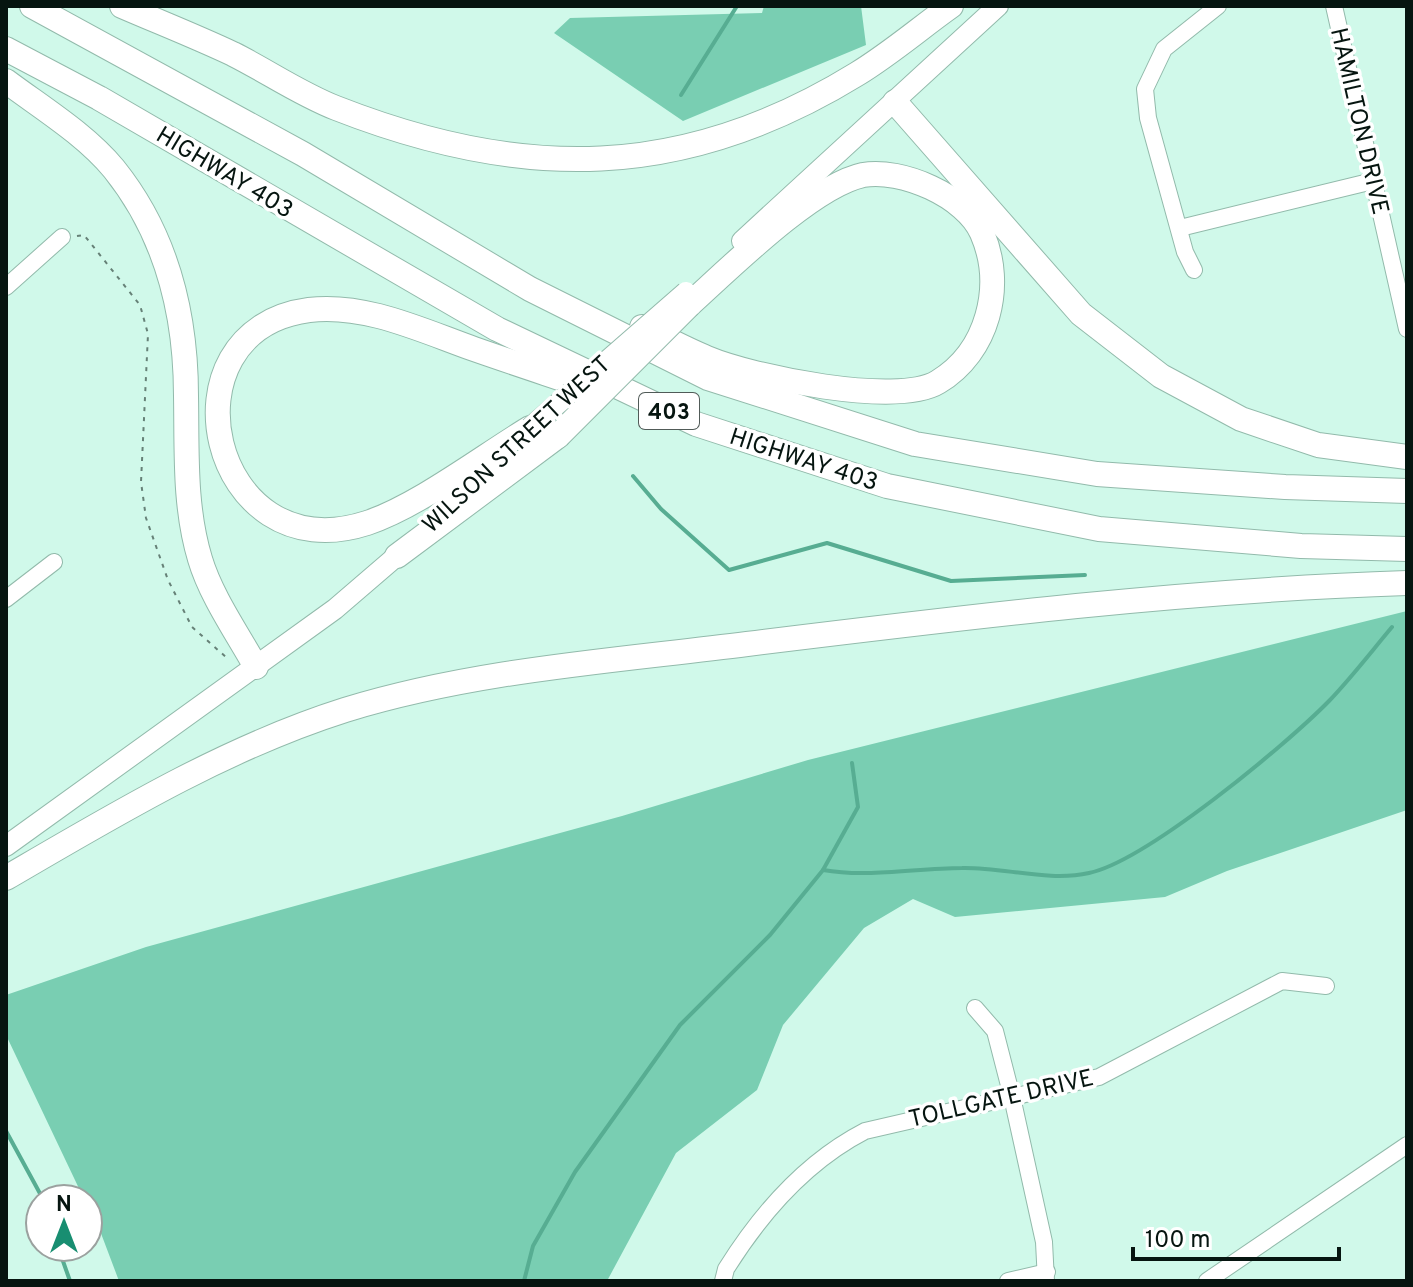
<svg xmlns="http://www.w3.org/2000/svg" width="1413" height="1287" font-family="Overpass,sans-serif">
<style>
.forest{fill:#79ceb2}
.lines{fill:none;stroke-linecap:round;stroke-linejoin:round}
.stream{stroke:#57ad92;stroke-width:4}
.minor-casing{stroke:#92baab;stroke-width:18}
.major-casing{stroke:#92baab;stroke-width:22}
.highway-casing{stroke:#92baab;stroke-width:26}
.path{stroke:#668177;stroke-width:2;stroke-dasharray:4 6;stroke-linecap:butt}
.minor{stroke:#fff;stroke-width:16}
.major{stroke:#fff;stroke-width:20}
.highway{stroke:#fff;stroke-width:24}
.major-bridge-casing{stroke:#92baab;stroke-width:22;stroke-linecap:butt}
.highway-bridge-casing{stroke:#92baab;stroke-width:26;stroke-linecap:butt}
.major-bridge{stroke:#fff;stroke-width:20}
.highway-bridge{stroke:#fff;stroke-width:24}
.labels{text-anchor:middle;stroke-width:7;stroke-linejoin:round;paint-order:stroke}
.shield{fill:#fff;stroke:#515b58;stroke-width:2}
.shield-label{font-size:22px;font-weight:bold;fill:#061510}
.street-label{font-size:24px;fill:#061510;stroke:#fff}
</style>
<rect width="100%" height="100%" fill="#d0f9ea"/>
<!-- forest -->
<g class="forest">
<path d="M 764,6 L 861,6 L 866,45 L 683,121 L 554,33 L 570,18 L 762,13 Z"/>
<path d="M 1407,611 L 1407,810 L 1227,871 L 1165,897 L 955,917 L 913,899 L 864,928 L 783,1025 L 757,1090 L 676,1153 L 607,1281 L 119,1281 L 88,1199 L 84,1199 L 6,1035 L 6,995 L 146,947 L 622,816 L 808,760 Z"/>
</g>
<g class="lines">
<!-- stream -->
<g class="stream">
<path d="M 681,95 L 737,6"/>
<path d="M 633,476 L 661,509 L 729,570 L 827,543 L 951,581 L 1085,575"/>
<path d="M 823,870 C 868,878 916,868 962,868 C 1003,867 1048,882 1089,873 C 1146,861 1286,745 1329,701 C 1351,678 1371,652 1392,627"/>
<path d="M 6,1131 L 43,1199"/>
<path d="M 58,1247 L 70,1281"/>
<path d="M 524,1281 L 533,1246 L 575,1172 L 680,1025 L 770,935 L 823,870 L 858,807 L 852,763"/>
</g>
<!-- minor casing -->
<g class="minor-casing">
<g id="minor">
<path d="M 1334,6 L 1407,329"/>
<path d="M 1180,228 L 1373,181"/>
<path d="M 1194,270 L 1185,252 L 1148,118 L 1145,89 L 1164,49 L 1218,6"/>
<path d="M 6,287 L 62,237"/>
<path d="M 6,599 L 54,562"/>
<path d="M 975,1008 L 995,1031 L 1012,1097 L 1044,1242 L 1046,1281"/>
<path d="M 723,1281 L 726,1269 C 761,1213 805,1162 865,1131 L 1099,1077 L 1282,981 L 1326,986"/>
<path d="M 1008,1281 L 1047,1272"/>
<path d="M 1207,1281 L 1407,1145"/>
</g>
</g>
<!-- major casing -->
<g class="major-casing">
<g id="major">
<path d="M 742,241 L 998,6"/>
<path d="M 449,506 L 504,453"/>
<path d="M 6,846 L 335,609 L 406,548"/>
</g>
</g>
<!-- highway casing -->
<g class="highway-casing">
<g id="highway">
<path d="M 32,6 L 303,154 L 530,289 L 708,378 L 915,444 L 1097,474 L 1285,487 L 1407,491"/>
<path d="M 122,6 C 159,22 197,37 233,54 C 267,71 300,94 336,108 C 522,181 683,181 857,74 C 890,54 920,28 951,6"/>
<path d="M 6,49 L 99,98 L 497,329 L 696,424 L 887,486 L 1099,529 L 1301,546 L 1407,549"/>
<path d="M 6,81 C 42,108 85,134 114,169 C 167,235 186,314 186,396 C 187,451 184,506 200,559 C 211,596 237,633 256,667"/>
<path d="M 895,102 L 1081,314 L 1161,376 L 1241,419 L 1318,445 L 1407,457"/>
<path d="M 642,327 C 663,337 685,349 707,358 C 752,377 897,407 938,382 C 988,352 1005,286 982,233 C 966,196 901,168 863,175 C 812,186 729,269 689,305"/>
<path d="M 530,428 C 482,457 418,506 367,523 C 209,574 156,330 309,310 C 365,303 423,331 474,349 C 514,363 554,376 595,390"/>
<path d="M 397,556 L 558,436"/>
<path d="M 6,878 C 114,815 225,748 345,710 C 475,670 613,661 747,644 C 966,617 1187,590 1407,583"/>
</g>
</g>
<!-- path -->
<path class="path" d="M 77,236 L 84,235 L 140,305 L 148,334 L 141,482 L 146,518 L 168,580 L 192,627 L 227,658"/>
<!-- minor -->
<use href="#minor" class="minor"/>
<!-- major -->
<use href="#major" class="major"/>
<!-- highway -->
<use href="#highway" class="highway"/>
<!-- major-bridge casing -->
<g class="major-bridge-casing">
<path id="major-bridge" d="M 530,428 L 686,292"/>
</g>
<!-- highway-bridge casing -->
<g class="highway-bridge-casing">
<path id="highway-bridge" d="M 558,436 L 689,305"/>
</g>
<!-- major-bridge -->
<use href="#major-bridge" class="major-bridge"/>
<!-- highway-bridge -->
<use href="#highway-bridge" class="highway-bridge"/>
</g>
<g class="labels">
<!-- shield labels -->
<rect class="shield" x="639" y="393" width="60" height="36" rx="6"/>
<g class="shield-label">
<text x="669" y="419">403</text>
</g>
<!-- street labels -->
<g class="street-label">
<text transform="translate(1360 121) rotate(77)" y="8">HAMILTON DRIVE</text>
<text transform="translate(225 172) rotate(31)" y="8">HIGHWAY 403</text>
<text transform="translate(516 444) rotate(-43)" y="8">WILSON STREET WEST</text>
<text transform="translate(804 459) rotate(18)" y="8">HIGHWAY 403</text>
<text transform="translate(1001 1098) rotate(-13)" y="8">TOLLGATE DRIVE</text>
</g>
</g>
<!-- border -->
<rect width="1413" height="1287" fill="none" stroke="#061510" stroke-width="16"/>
<!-- north arrow -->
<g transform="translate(64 1223)"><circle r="38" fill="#ffffff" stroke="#9ba19f" stroke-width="2"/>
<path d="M0-6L14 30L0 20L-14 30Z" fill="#188e71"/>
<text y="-12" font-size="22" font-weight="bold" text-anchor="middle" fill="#061510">N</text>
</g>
<!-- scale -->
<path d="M1133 1247v12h206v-12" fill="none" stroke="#061510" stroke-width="4"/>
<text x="1145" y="1247" font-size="24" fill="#061510" stroke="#ffffff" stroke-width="6" paint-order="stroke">100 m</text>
</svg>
